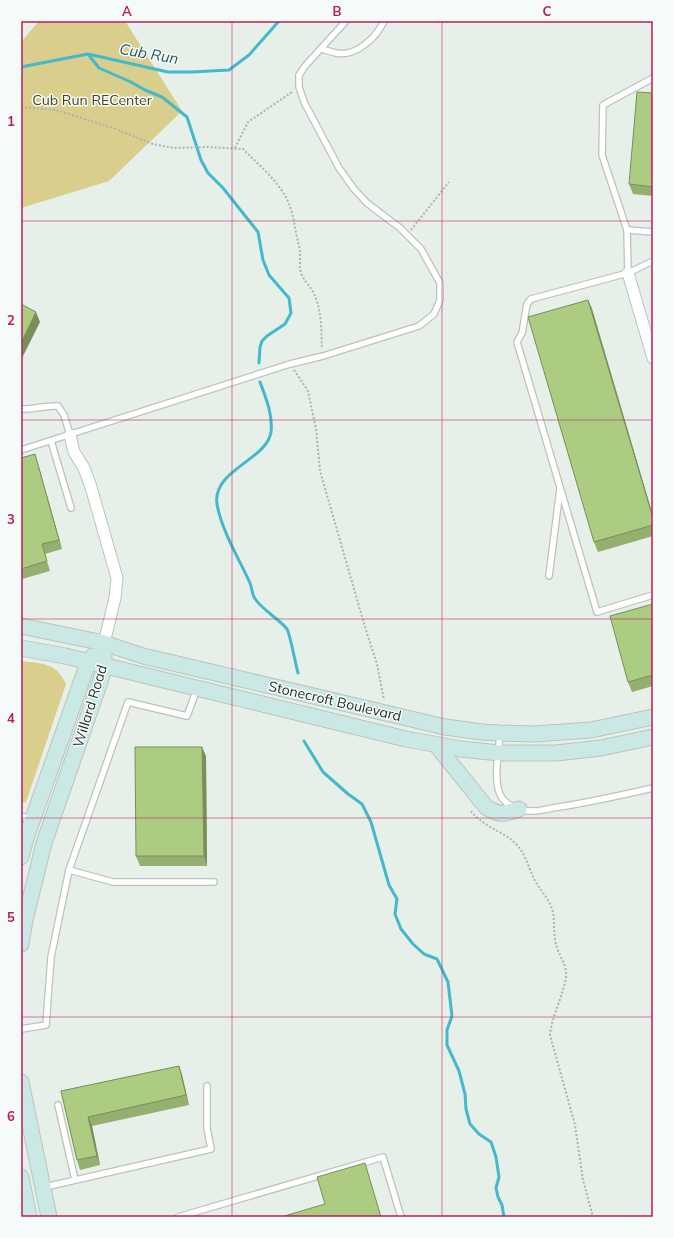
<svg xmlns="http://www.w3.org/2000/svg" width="674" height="1238" font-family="Mulish,sans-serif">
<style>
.green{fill:#d9ce8c}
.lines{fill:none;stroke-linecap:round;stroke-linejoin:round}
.stream{stroke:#44b9cc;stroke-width:3}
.lane-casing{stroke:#bcc3be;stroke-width:8}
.street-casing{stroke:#bcc3be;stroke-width:13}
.secondary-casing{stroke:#bcc3be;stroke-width:17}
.path{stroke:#adb4af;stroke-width:2;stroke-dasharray:2 2;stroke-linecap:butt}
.lane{stroke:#fff;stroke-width:5.5}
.street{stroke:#fff;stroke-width:11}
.secondary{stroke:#cae9e5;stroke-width:15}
.wall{fill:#94af6f}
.shaded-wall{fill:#788f5a}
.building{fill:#accc81;stroke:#788f5a}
.grid{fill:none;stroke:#c2185b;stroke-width:1;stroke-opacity:0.55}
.labels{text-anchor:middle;stroke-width:3;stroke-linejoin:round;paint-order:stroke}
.park-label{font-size:14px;fill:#48421e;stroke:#f5fcf7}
.street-label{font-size:14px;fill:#2b2e2c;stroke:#f5fcf7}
.water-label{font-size:15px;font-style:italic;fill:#275860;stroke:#f5fcf7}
.neatline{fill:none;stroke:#c2185b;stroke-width:1.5}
.grid-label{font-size:13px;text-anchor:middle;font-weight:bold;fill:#c2185b}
</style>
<rect width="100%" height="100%" fill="#e7efe9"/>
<!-- green -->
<g class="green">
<path d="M 39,21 L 125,21 L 182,111 L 109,181 L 21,208 L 21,42 Z"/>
<path d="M 21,661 C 42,664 56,662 66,684 L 26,802 L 21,803 Z"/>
</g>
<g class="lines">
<!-- stream -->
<g class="stream">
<path d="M 88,54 L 99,68 L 131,82 L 145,90 L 162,97 L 187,117 L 201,160 L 208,173 L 223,188 L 258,232 L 263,260 L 269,275 L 289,298 L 291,313 L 285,324 L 267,336 L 262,341 L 260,347 L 259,363"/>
<path d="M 21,67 L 88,54 L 168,72 L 192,72 L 229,70 L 249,55 L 279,21"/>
<path d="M 260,382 C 266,398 273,415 271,432 C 267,460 212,470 217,504 C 221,529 239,559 250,583 C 252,588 252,596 256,600 C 263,610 279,619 287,629 C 290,634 296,666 298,673"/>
<path d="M 304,741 L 323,772 L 348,794 L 362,804 L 371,822 L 389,885 L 397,899 L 395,914 L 401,929 L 413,944 L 424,954 L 437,959 L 448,982 L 452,1016 L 447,1030 L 447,1045 L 459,1071 L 465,1094 L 466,1109 L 470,1124 L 479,1134 L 491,1142 L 496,1157 L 499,1177 L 496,1188 L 498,1197 L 502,1205 L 504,1217"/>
</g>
<!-- lane casing -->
<g class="lane-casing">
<g id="lane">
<path d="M 321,49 C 326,50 331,52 336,53 C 356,57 376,38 384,21"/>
<path d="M 627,230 L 653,232"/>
<path d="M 653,261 L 628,273 L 531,299 L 527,304 L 522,333 L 517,342 L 597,612 L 653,595"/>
<path d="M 628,273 L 627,230 L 602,155 L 603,105 L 653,78"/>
<path d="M 21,409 C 33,410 45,405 58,406 L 64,415 L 70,435"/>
<path d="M 51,441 L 71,508"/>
<path d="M 21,450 L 290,364 L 323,356 L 419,326 L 434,314 L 440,300 L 440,283 L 421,249 L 400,228 L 367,203 L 354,189 L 339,168 L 304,102 L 299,87 L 299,75 L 305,66 L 346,21"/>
<path d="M 549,576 L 560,489"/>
<path d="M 500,734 C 499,752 492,783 502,798 C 509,807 519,810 529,811 C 538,812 550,808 559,807 C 591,802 622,795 653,788"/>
<path d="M 21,816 L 32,819"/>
<path d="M 69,870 L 113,882 L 214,882"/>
<path d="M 21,1029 L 46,1025 L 51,957 L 69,870 L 128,702 L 187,716 L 197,689"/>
<path d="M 58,1105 L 75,1180"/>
<path d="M 45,1187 L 211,1149 L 207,1128 L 207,1086"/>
<path d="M 178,1217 L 383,1157 L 401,1217"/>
</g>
</g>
<!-- street casing -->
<g class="street-casing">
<g id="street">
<path d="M 628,273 L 653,358"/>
<path d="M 70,435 L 74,452 L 84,468 L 91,487 L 117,578 L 115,598 L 104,643"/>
</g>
</g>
<!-- secondary casing -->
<g class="secondary-casing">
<g id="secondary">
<path d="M 21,626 L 104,643 L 143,656 L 445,727 L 482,732 L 500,733 L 535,734 L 591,730 L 653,717"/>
<path d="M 21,648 L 65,656 L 406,739 L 461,749 L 499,753 L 556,753 L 601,748 L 653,737"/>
<path d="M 437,746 L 486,807 C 500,816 504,814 519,809"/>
<path d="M 21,857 L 26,838 L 88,663 L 93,656"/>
<path d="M 21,944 L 25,920 L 44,843 L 101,679 L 104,667 L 104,643"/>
<path d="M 21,1082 L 49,1217"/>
<path d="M 21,1177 L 29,1217"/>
</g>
</g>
<!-- path -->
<g class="path">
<path d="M 21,107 L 56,110 L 113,128 L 153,144 L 174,148 L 207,147 L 243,149 C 258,164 277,180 287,199 C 294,213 295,231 299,246 C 302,255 298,264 301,273 C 304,281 311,287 314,294 C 322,310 321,330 322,348"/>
<path d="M 235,148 L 248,122 L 292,92"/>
<path d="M 411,230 L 449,182"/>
<path d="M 294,370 L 308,391 L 316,429 L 320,471 L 365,627 L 377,664 L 384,700"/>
<path d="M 471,811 C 483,827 504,831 517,845 C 526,855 529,869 535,881 C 541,891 550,900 553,912 C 555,924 553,937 557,948 C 561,959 567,965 566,977 C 563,997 552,1015 550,1035 L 575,1125 L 583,1180 L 593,1217"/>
</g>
<!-- lane -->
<use href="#lane" class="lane"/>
<!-- street -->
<use href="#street" class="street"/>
<!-- secondary -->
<use href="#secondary" class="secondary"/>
</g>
<!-- wall -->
<g class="wall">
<path d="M 653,93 L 653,196 L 633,194 L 629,184 Z"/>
<path d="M 588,300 L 592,309 L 653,516 L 653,536 L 598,552 L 594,542 Z"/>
<path d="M 35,454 L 38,464 L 62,549 L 45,554 L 50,571 L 22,579 L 21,575 L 21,458 Z"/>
<path d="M 653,604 L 653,686 L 632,692 L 628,682 Z"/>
<path d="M 206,756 L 207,866 L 140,866 L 136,856 Z"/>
<path d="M 179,1066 L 182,1075 L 189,1105 L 92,1126 L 100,1165 L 80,1170 L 77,1160 L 61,1091 Z"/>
</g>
<!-- shaded-wall -->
<g class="shaded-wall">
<path d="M 588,300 L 592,309 L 653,516 L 653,518 Z"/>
<path d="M 36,312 L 40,322 L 21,360 L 21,343 Z"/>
<path d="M 35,454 L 38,464 L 62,549 L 59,540 Z"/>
<path d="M 202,747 L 206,756 L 207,866 L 204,856 Z"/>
<path d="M 179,1066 L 182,1075 L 189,1105 L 186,1095 Z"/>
<path d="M 88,1117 L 92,1126 L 100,1165 L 97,1156 Z"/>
</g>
<!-- building -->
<g class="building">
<path d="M 637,92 L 653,93 L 653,187 L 629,184 Z"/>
<path d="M 588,300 L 653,518 L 653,525 L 594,542 L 528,317 Z"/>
<path d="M 21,304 L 36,312 L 21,343 Z"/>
<path d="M 35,454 L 59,540 L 42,544 L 47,561 L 21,569 L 21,458 Z"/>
<path d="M 653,604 L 653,675 L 628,682 L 610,616 Z"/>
<path d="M 135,747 L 202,747 L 204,856 L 136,856 Z"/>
<path d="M 179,1066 L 186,1095 L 88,1117 L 97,1156 L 77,1160 L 61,1091 Z"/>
<path d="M 365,1163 L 381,1217 L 281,1217 L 325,1204 L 317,1177 Z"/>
</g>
<!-- grid -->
<path class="grid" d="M 232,21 L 232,1217M 442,21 L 442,1217M 21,221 L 653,221M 21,420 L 653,420M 21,619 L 653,619M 21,818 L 653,818M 21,1017 L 653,1017"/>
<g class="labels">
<!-- park labels -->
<g class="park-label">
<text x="92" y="105">Cub Run RECenter</text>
</g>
<!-- street labels -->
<g class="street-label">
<text transform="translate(335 701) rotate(13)" y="5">Stonecroft Boulevard</text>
<text transform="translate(90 706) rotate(-73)" y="5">Willard Road</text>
</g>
<!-- water labels -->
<g class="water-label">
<text transform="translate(149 54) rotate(10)" y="5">Cub Run</text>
</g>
</g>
<!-- border -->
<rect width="674" height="1238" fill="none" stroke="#f5fcf7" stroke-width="44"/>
<rect x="22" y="22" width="630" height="1194" class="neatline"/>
<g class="grid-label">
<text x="127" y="16">A</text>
<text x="337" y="16">B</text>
<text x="547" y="16">C</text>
<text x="11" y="126">1</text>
<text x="11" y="325">2</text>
<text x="11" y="524">3</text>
<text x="11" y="723">4</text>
<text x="11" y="922">5</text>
<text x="11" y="1121">6</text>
</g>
</svg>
